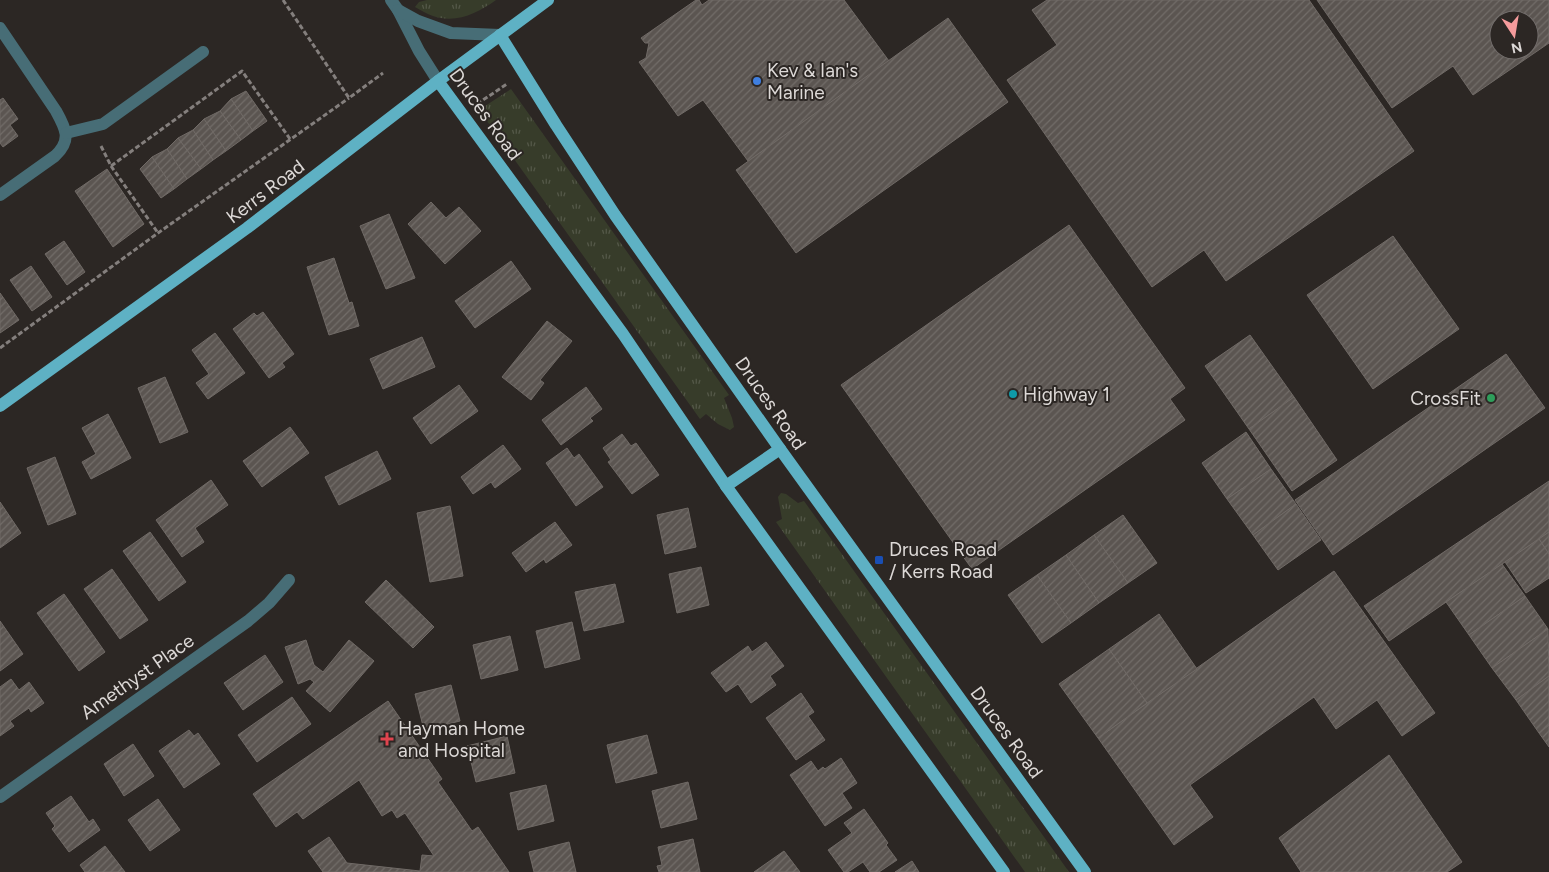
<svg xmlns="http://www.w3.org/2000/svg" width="1549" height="872" font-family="Figtree,sans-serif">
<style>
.grass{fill:url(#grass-tufts)}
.building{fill:url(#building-hatch);stroke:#706a66;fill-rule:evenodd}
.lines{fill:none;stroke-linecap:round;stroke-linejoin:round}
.path{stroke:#847f7d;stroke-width:3;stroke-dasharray:5 2.5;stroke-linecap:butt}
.minor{stroke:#476d76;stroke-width:12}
.major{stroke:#5eb1c4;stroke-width:12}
.shop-dot{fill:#3f7fe0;stroke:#2c2724;stroke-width:2}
.culture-dot{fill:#0f9aa8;stroke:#2c2724;stroke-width:2}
.leisure-dot{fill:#2e9e5b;stroke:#2c2724;stroke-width:2}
.transit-dot{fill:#1a4fb4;stroke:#2c2724;stroke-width:2}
.health-dot{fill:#e0444e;stroke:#2c2724;stroke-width:2}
.labels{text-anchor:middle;stroke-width:4;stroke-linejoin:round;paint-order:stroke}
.poi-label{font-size:19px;fill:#ddd9d7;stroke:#2c2724;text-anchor:start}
.street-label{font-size:19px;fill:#ddd9d7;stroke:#2c2724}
</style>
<defs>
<pattern id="grass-tufts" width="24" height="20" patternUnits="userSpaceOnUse" patternTransform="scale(1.25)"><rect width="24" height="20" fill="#373c2a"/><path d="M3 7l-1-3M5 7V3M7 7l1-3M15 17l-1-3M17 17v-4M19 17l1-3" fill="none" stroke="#545848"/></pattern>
<pattern id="building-hatch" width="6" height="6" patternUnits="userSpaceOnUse" patternTransform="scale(1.25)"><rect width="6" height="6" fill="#5b5551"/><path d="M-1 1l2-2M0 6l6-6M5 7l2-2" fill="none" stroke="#726d69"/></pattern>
</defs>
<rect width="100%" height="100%" fill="#2c2724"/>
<!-- grass -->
<g class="grass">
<path d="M 427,0 L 496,0 C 478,13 456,24 433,16 C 427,14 421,10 415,7 L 419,2 Z"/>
<path d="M 511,89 L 729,395 L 724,398 L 732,418 L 734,427 L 730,430 L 718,424 L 706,414 L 700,419 L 479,110 Z"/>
<path d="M 781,493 L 786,494 L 798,503 L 804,501 L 1069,872 L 1025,872 L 776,522 L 782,519 L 778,497 Z"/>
</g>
<!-- building -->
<g class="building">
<path d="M 696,0 L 699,0 L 702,5 L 709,0 L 844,0 L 889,61 L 748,161 L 703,100 L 678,116 L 639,62 L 646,58 L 649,43 L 645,43 L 641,38 Z"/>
<path d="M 1047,0 L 1309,0 L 1414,151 L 1226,281 L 1204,250 L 1152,287 L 1007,80 L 1057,45 L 1032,10 Z"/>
<path d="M 1317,0 L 1549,0 L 1549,43 L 1473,95 L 1453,66 L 1392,108 ZM 1499,20 L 1529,20 L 1529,50 L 1499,50 Z"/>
<path d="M 948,18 L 1008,102 L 796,253 L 736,170 Z"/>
<path d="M 246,91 L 267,121 L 253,131 L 231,99 Z"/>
<path d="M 3,98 L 18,119 L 10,125 L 18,136 L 3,147 L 0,143 L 0,100 Z"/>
<path d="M 231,99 L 253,131 L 241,140 L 220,111 Z"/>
<path d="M 220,111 L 241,140 L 226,151 L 204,119 Z"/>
<path d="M 204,119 L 226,151 L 213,160 L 193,130 Z"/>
<path d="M 193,130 L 213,160 L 201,169 L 178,138 Z"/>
<path d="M 178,138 L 201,169 L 187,179 L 167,149 Z"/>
<path d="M 167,149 L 187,179 L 174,189 L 152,157 Z"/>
<path d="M 152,157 L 174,189 L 161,198 L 140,169 Z"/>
<path d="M 107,169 L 144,224 L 113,247 L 75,191 Z"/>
<path d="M 431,202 L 446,218 L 459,207 L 481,231 L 445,264 L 408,224 Z"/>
<path d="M 389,214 L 415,278 L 386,289 L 360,226 Z"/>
<path d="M 1069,225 L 1185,388 L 1170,399 L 1185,420 L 972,569 L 841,385 Z"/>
<path d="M 1393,236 L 1459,329 L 1373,389 L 1307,295 Z"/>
<path d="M 64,241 L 85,272 L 67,285 L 45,254 Z"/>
<path d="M 334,258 L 349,303 L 352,302 L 359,326 L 329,335 L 307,267 Z"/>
<path d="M 511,261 L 531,289 L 475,328 L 455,301 Z"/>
<path d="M 31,266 L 52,297 L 32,311 L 10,280 Z"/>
<path d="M 0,293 L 19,320 L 0,333 Z"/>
<path d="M 263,312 L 294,354 L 282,363 L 285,367 L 269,378 L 233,329 L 254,313 L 257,316 Z"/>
<path d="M 547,321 L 572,341 L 540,380 L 544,383 L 531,400 L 502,377 Z"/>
<path d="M 215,333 L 245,373 L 208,399 L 196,383 L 209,374 L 192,350 Z"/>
<path d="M 1250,335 L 1294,397 L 1249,429 L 1205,366 Z"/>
<path d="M 422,337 L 435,367 L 383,389 L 370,359 Z"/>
<path d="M 1506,354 L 1545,408 L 1333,555 L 1295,500 Z"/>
<path d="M 165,377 L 188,432 L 160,443 L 138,388 Z"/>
<path d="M 459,385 L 478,411 L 431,444 L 413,418 Z"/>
<path d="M 586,387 L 602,409 L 590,418 L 593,421 L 561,445 L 542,420 Z"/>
<path d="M 1294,397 L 1337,460 L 1292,491 L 1249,429 Z"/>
<path d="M 108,414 L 131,458 L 91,479 L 82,462 L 96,454 L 82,428 Z"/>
<path d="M 290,427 L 309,453 L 262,487 L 243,461 Z"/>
<path d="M 1246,432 L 1271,469 L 1227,499 L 1202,463 Z"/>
<path d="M 622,434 L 631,446 L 636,443 L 659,475 L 632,494 L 608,462 L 611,460 L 603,448 Z"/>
<path d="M 503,445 L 521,469 L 495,488 L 491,482 L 473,494 L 461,477 Z"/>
<path d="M 567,448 L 574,458 L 579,454 L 603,487 L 576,506 L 546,463 Z"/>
<path d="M 377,451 L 391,479 L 339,505 L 325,477 Z"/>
<path d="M 55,457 L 76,514 L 48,525 L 27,468 Z"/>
<path d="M 1271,469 L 1296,504 L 1253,535 L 1227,499 Z"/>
<path d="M 211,480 L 228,505 L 195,528 L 204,542 L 182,557 L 156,520 Z"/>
<path d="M 1549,481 L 1549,532 L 1389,641 L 1364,606 Z"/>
<path d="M 0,502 L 21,533 L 0,548 Z"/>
<path d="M 1296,504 L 1321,540 L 1278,570 L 1253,535 Z"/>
<path d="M 450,506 L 463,576 L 430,582 L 417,513 Z"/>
<path d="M 688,508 L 696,547 L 665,554 L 657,515 Z"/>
<path d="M 1123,515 L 1157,563 L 1128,583 L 1094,535 Z"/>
<path d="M 555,522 L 572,545 L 546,563 L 544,559 L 526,572 L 512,553 Z"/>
<path d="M 150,532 L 186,582 L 159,601 L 123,551 Z"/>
<path d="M 1549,532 L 1549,554 L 1539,539 Z"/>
<path d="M 1094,535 L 1128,583 L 1099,603 L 1066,555 Z"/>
<path d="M 1539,539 L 1549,554 L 1549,578 L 1526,593 L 1505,562 Z"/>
<path d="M 1066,555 L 1099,603 L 1071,623 L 1037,575 Z"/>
<path d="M 1502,564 L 1525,596 L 1469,635 L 1446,602 Z"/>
<path d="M 701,567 L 709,605 L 677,613 L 669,574 Z"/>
<path d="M 112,569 L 148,620 L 120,639 L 84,589 Z"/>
<path d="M 1334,571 L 1435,713 L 1402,736 L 1377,700 L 1336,729 L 1314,697 L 1190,785 L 1213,817 L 1174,845 L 1098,738 Z"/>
<path d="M 1037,575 L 1071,623 L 1042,643 L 1008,595 Z"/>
<path d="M 386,580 L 434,627 L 413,648 L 365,602 Z"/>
<path d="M 615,584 L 624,622 L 584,631 L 575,592 Z"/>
<path d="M 64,594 L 105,652 L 79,671 L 37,613 Z"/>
<path d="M 1525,596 L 1548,629 L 1492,668 L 1469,635 Z"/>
<path d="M 1159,614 L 1197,669 L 1147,703 L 1109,649 Z"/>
<path d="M 0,621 L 23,654 L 0,671 Z"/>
<path d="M 572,622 L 580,659 L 545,668 L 536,631 Z"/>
<path d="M 1548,629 L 1549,676 L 1516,700 L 1492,668 Z"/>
<path d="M 510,636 L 518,670 L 481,679 L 473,645 Z"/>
<path d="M 306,640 L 314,665 L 323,672 L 349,640 L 374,661 L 330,712 L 306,691 L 314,682 L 310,679 L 298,684 L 285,647 Z"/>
<path d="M 766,642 L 784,666 L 770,676 L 776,685 L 751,703 L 738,684 L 726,692 L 711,673 L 748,646 L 752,652 Z"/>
<path d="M 1109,649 L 1147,703 L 1098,738 L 1059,684 Z"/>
<path d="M 265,655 L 283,682 L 243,710 L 224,683 Z"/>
<path d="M 1549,676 L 1549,725 L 1539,733 L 1516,700 Z"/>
<path d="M 11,679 L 19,690 L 29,682 L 44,703 L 31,712 L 29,708 L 10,721 L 14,726 L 0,736 L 0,687 Z"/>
<path d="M 451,685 L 460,721 L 424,730 L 415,694 Z"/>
<path d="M 801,693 L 814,712 L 808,716 L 825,740 L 796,760 L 766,718 Z"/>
<path d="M 292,697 L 311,724 L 257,762 L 238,735 Z"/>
<path d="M 388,701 L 442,779 L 438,782 L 472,831 L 478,827 L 509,872 L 323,872 L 308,851 L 329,837 L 347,863 L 420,871 L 422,855 L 434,856 L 405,813 L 397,818 L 392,810 L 382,816 L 359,780 L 303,819 L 297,812 L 276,827 L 253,794 Z"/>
<path d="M 1549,725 L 1549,747 L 1539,733 Z"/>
<path d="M 189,730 L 194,736 L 198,733 L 220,764 L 184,788 L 159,751 Z"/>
<path d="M 647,735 L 657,773 L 616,783 L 607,745 Z"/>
<path d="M 507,736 L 515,773 L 476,782 L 467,746 Z"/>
<path d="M 133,744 L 154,776 L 124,796 L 104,764 Z"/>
<path d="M 1389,755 L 1462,862 L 1447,872 L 1301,872 L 1279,838 Z"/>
<path d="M 841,758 L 857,783 L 842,793 L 852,808 L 825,826 L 790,775 L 811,761 L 818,771 L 823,767 L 825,769 Z"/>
<path d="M 688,782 L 697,819 L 661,828 L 652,791 Z"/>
<path d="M 546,785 L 554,821 L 518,830 L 510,793 Z"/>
<path d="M 71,796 L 89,822 L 93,819 L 100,830 L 69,852 L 52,829 L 55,826 L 46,813 Z"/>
<path d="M 158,799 L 180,830 L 150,851 L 128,820 Z"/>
<path d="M 864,809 L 888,843 L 886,845 L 897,860 L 879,872 L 870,872 L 863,862 L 848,872 L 844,872 L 828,850 L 852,833 L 844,823 Z"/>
<path d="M 693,839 L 700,872 L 659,872 L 657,866 L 662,865 L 658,847 Z"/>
<path d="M 569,842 L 576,872 L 534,872 L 529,852 Z"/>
<path d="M 105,846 L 125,872 L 85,872 L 80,865 Z"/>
<path d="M 784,851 L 800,872 L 754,872 Z"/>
<path d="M 912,861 L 919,872 L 895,872 Z"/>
</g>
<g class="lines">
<!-- path -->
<g class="path">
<path d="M 283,0 L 349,98 L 383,73"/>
<path d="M 477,104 L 507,84"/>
<path d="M 101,146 L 111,166 L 242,71 L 290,139"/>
<path d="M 111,166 L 158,233"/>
<path d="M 0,348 L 158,233 L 349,98"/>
</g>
<!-- minor -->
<g class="minor">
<path d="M 391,0 L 398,10 L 419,51 L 438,81"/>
<path d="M 398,10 L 418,21 L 451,33 L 500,35"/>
<path d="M 0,28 L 56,111 C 66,129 72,140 55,156 L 0,195"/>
<path d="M 66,133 L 103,124 L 203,52"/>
<path d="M 0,797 L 248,621 L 269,603 L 289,580"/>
</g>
<!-- major -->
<g class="major">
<path d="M 500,35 L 556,125 L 615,215 L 780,449 L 1085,872"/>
<path d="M 438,81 L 623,334 L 726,486 L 1004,872"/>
<path d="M 0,406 L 247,228 L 438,81 L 548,0"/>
<path d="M 726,486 L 780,449"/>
</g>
</g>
<!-- markers -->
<circle class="shop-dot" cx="757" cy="81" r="5"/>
<circle class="culture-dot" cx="1013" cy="394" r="5"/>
<circle class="leisure-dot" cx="1491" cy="398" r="5"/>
<rect class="transit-dot" x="874" y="555" width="10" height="10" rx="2.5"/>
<path class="health-dot" d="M384.5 731.5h5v5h5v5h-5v5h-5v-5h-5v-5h5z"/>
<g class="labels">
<!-- poi labels -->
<g class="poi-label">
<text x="767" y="77">Kev &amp; Ian's<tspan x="767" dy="22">Marine</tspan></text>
<text x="1023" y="401">Highway 1</text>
<text x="1481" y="405" text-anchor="end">CrossFit</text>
<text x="889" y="556">Druces Road<tspan x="889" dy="22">/ Kerrs Road</tspan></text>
<text x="398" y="735">Hayman Home<tspan x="398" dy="22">and Hospital</tspan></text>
</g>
<!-- street labels -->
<g class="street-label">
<text transform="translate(486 114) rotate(54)" y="7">Druces Road</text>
<text transform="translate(265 191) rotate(-37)" y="7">Kerrs Road</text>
<text transform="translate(771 403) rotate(55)" y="7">Druces Road</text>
<text transform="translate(137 676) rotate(-35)" y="7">Amethyst Place</text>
<text transform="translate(1007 732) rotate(54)" y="7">Druces Road</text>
</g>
</g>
<!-- north arrow -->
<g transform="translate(1514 35) rotate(168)"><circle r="24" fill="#2c2724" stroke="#736e6c"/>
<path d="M0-4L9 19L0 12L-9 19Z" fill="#f59b9c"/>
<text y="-8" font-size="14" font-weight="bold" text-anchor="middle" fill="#ddd9d7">N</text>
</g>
</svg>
